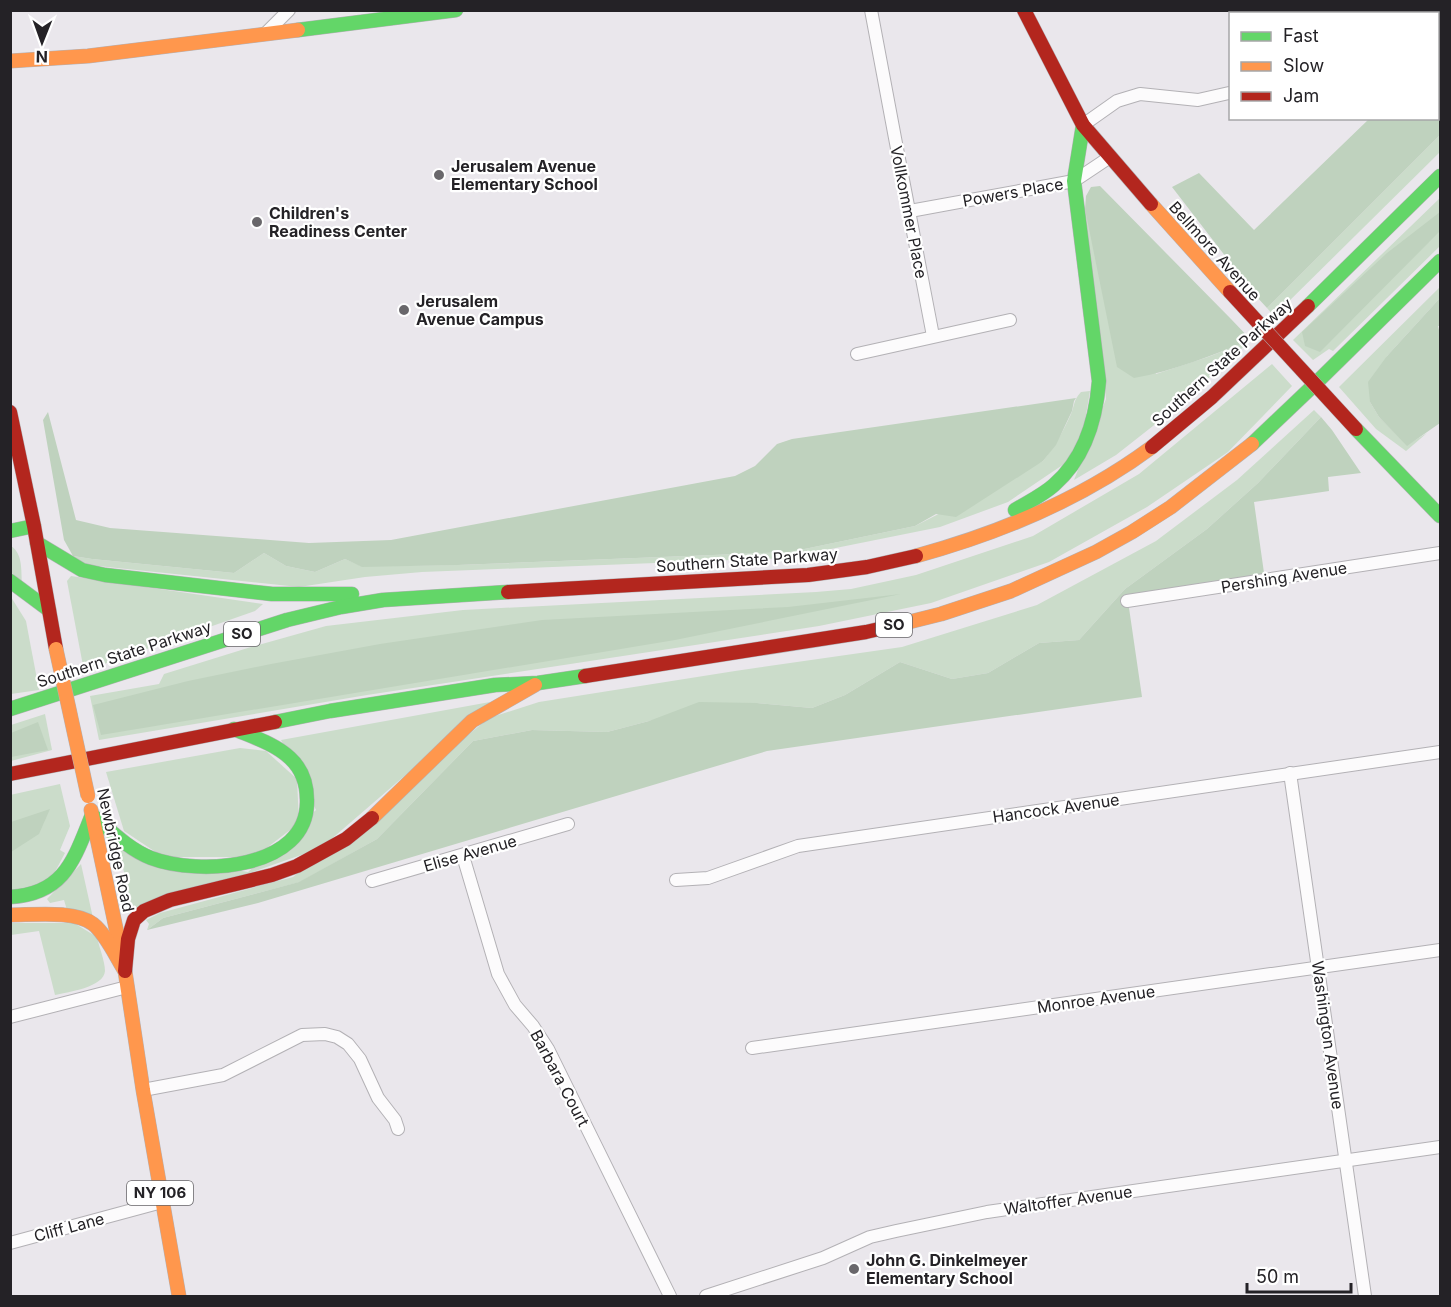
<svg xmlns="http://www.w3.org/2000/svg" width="1451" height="1307" font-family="Inter,sans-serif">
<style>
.green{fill:#cbdcca}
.forest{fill:#bfd2be}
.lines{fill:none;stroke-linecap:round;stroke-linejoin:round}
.street-casing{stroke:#b3b1b5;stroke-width:14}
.fast-casing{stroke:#b3b1b5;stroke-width:15}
.slow-casing{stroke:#b3b1b5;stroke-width:15}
.jam-casing{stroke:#b3b1b5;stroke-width:15}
.street{stroke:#fcfbfc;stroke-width:12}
.fast{stroke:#63d668;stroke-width:14}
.slow{stroke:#ff974d;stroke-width:14}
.jam{stroke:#b3261e;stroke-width:14}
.slow-bridge-casing{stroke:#b3b1b5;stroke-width:15;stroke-linecap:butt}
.jam-bridge-casing{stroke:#b3b1b5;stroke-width:15;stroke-linecap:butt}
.slow-bridge{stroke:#ff974d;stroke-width:14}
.jam-bridge{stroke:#b3261e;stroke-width:14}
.poi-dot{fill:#69676b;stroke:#fff;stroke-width:2}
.labels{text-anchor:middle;stroke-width:4.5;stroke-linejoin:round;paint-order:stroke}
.shield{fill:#fff;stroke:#666467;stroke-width:1.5}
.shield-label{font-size:15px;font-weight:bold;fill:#242226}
.poi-label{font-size:16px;font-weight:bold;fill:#242226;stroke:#fff;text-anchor:start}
.street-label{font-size:16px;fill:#242226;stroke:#fff}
</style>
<rect width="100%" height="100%" fill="#eae7ec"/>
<!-- green -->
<g class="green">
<path d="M 1440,135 L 1440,152 L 1274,316 L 1267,308 Z"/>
<path d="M 1440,198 L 1440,246 L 1333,351 L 1329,349 L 1313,360 L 1293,340 Z"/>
<path d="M 1085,209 L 1156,374 L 1208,357 L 1251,340 L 1172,411 L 1116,455 L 1074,480 L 1106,399 Z"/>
<path d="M 1440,287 L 1440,298 L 1387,356 L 1370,402 L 1379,417 L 1407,445 L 1427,433 L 1406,451 L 1376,429 L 1339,387 Z"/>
<path d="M 1272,364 L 1292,386 L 1228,452 L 1147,507 L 1049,562 L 931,603 L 819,626 L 367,695 L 99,740 L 90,696 L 159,684 L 164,674 L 251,647 L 326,626 L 463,610 L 816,592 L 851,589 L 916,575 L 1033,536 L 1139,474 Z"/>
<path d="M 1090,391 L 1084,427 L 1067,462 L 1008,502 L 940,527 L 786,558 L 422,572 L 365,577 L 299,587 L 79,564 L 73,556 L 92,559 L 234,573 L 264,553 L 286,566 L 315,572 L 345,559 L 361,566 L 458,565 L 790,552 L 915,526 L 1043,461 C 1055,446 1063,432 1071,414 C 1075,404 1073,401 1081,392 Z"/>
<path d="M 1314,410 L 1321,417 L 1258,483 L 1207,529 L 1125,589 L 1079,640 L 1039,643 L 988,673 L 952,679 L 900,662 L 845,695 L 812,708 L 757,703 L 649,721 L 607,732 L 532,730 L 473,741 L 377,839 L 300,882 L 163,918 L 147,930 L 149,924 L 146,920 L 160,913 L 293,877 L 489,718 L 539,702 L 735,671 L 902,647 L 1037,605 L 1156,541 L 1237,480 Z"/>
<path d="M 11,546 C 23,554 21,570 22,584 L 11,572 Z"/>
<path d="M 71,576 L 263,604 L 255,611 L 84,671 L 67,581 Z"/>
<path d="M 11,597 L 26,621 L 39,690 L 11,694 Z"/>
<path d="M 490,702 L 321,848 L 133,914 L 119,849 L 248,872 L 316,810 L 281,740 Z"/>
<path d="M 45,714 L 52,750 L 11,761 L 11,725 Z"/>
<path d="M 240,748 L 266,751 L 297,779 L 299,823 L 255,857 L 163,857 L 124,831 L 106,772 Z"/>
<path d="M 60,784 L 70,826 L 60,850 L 65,853 L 49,883 L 11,893 L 10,795 Z"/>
<path d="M 81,864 L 93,918 L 67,910 L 64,900 L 50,903 L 47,899 Z"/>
<path d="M 11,923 L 74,923 L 97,937 C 99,947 105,961 105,971 C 104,987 69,992 55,995 L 39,931 L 11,935 Z"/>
</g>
<!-- forest -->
<g class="forest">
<path d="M 1440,50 L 1440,135 L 1267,308 L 1256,296 L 1172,187 L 1199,173 L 1254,230 L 1369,119 L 1438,118 L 1438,52 Z"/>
<path d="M 1100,186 L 1231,319 L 1251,340 C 1213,355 1174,371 1134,378 L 1117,367 L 1085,209 L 1086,196 L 1091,187 Z"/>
<path d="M 1440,212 L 1440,231 L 1320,352 L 1305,346 L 1302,332 L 1387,253 Z"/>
<path d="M 1440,298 L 1440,326 L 1438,326 L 1440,334 L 1440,423 L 1407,446 L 1379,417 L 1370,402 L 1368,382 L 1387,356 Z"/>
<path d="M 1076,398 L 1074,401 L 1072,411 L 1056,445 L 1043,461 L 956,517 L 936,514 L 915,526 L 790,552 L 458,565 L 362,567 L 345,559 L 315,572 L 286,566 L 264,553 L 234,573 L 92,559 L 73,556 L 64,540 L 43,420 L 48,412 L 76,520 L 110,528 L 309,543 L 391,540 L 735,476 L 755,466 L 777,444 L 792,439 Z"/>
<path d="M 1321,417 L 1332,430 L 1361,473 L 1328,477 L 1329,491 L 1254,502 L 1265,580 L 1128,601 L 1142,697 L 767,751 L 258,903 L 147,930 L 163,918 L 299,882 L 377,839 L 473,741 L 532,730 L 607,732 L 649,721 L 699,702 L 757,703 L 812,708 L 845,695 L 900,662 L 952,679 L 988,673 L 1039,643 L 1079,640 L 1125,589 L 1207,529 L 1258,483 Z"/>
<path d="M 901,594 L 675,640 L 101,735 L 93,705 L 188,681 L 271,664 L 380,644 L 542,620 L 788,607 Z"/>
<path d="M 38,722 L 48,750 L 11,757 L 11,733 Z"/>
<path d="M 50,809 L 39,834 L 11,852 L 11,822 Z"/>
</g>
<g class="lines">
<!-- street casing -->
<g class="street-casing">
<g id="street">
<path d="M 871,10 L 895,138 L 933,336"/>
<path d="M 266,33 L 289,10"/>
<path d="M 1083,125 L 1117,101 L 1140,94 L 1198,100 L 1229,93"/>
<path d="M 910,211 L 1074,181 L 1110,157"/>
<path d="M 857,354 L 1010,320"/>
<path d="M 1127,601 L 1440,553"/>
<path d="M 1290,773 L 1365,1296"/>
<path d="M 463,856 L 498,974 L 515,1005 L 533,1026 L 548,1049 L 670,1296"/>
<path d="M 676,880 L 708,878 L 798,846 L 1440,752"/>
<path d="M 372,881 L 568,824"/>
<path d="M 10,1017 L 127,987"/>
<path d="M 752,1048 L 1440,950"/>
<path d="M 143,1090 L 223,1075 L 302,1035 L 325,1034 L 337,1037 L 348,1044 L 360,1059 L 378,1098 L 395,1120 L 398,1129"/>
<path d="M 10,1243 L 162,1202"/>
<path d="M 706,1296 L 823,1258 L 870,1237 L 896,1231 L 987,1212 L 1440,1147"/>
</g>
</g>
<!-- fast casing -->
<g class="fast-casing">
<g id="fast">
<path d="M 298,30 L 456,10"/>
<path d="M 1308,306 L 1440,176"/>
<path d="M 1356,429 L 1440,516"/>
<path d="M 1252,444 L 1314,385 L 1440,261"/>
<path d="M 1015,510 C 1028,502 1043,495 1054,485 C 1085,458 1096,420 1099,381 L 1074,181 L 1083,125"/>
<path d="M 10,531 L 34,526"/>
<path d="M 37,543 L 82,570 L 105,575 L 272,594 L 352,594"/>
<path d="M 10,581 L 49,610"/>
<path d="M 10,709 L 287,620 L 341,607 L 383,600 L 508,592"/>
<path d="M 275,722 L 330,711 L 495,685 L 538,683 L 585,676"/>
<path d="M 10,897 C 65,894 74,859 92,815 C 110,830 128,849 151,858 C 198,876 309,870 307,800 C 307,785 302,769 290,758 C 275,744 253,737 234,729"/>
</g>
</g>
<!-- slow casing -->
<g class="slow-casing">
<g id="slow">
<path d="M 10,61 L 88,56 L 298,30"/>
<path d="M 1151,204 L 1230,292"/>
<path d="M 916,556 C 1000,533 1082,499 1152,447"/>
<path d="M 905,623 L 941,614 L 1011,591 L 1096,552 L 1132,532 L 1171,507 L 1252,444"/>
<path d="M 91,810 L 125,971 L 143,1090 L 179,1296"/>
<path d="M 372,818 L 472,721 L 535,685"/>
<path d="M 10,915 C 33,915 75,910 93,924 C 106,934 116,957 125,971"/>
</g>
</g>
<!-- jam casing -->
<g class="jam-casing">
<g id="jam">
<path d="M 1024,10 L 1083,125 L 1151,204"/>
<path d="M 10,412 L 34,526 L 56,649"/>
<path d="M 1152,447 L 1212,397 L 1308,306"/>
<path d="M 508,592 L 808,575 L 867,567 L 916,556"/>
<path d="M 585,676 L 866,632 L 905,623"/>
<path d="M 10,774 L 275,722"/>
<path d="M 125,971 L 128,939 L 134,920 L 144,911 L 170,900 L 272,875 L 297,866 L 346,839 L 372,818"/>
</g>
</g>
<!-- street -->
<use href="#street" class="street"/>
<!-- fast -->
<use href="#fast" class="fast"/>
<!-- slow -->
<use href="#slow" class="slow"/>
<!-- jam -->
<use href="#jam" class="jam"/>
<!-- slow-bridge casing -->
<g class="slow-bridge-casing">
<path id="slow-bridge" d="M 56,649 L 88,796"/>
</g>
<!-- jam-bridge casing -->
<g class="jam-bridge-casing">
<path id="jam-bridge" d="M 1230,292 L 1356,429"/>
</g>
<!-- slow-bridge -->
<use href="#slow-bridge" class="slow-bridge"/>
<!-- jam-bridge -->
<use href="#jam-bridge" class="jam-bridge"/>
</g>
<!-- markers -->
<g class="poi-dot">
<circle cx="439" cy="175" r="6"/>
<circle cx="257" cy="222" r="6"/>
<circle cx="404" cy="310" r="6"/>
<circle cx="854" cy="1269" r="6"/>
</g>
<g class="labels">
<!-- shield labels -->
<g class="shield">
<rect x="876" y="613" width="36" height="24" rx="4.5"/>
<rect x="224" y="622" width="36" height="24" rx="4.5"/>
<rect x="127" y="1181" width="66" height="24" rx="4.5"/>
</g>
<g class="shield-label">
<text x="894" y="630">SO</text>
<text x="242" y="639">SO</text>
<text x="160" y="1198">NY 106</text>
</g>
<!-- poi labels -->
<g class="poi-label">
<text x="451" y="172">Jerusalem Avenue<tspan x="451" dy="18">Elementary School</tspan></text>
<text x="269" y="219">Children's<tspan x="269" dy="18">Readiness Center</tspan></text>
<text x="416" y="307">Jerusalem<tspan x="416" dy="18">Avenue Campus</tspan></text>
<text x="866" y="1266">John G. Dinkelmeyer<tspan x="866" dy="18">Elementary School</tspan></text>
</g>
<!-- street labels -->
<g class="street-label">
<text transform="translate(1013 192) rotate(-10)" y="6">Powers Place</text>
<text transform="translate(909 212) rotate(79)" y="6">Vollkommer Place</text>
<text transform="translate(1215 251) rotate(48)" y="6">Bellmore Avenue</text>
<text transform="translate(1222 362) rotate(-42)" y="6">Southern State Parkway</text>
<text transform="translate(747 560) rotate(-4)" y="6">Southern State Parkway</text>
<text transform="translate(1284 577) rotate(-9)" y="6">Pershing Avenue</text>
<text transform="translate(124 654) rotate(-18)" y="6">Southern State Parkway</text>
<text transform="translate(1056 808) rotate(-8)" y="6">Hancock Avenue</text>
<text transform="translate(116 850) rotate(78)" y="6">Newbridge Road</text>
<text transform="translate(470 853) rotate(-16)" y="6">Elise Avenue</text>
<text transform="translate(1096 999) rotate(-8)" y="6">Monroe Avenue</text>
<text transform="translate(1328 1035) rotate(82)" y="6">Washington Avenue</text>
<text transform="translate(560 1078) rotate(62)" y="6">Barbara Court</text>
<text transform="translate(1068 1200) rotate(-8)" y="6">Waltoffer Avenue</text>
<text transform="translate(69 1227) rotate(-15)" y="6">Cliff Lane</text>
</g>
</g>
<!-- border -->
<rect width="1451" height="1307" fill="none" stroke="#242226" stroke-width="24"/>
<!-- legend -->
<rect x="1229" y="12" width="210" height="108" fill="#ffffff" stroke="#a7a7a8" stroke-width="1.5"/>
<rect x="1241" y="32" width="30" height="9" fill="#63d668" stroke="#a7a7a8" stroke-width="1.5"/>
<text x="1283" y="42" font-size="18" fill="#242226">Fast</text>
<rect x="1241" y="62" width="30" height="9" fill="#ff974d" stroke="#a7a7a8" stroke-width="1.5"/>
<text x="1283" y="72" font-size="18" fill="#242226">Slow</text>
<rect x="1241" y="92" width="30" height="9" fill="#b3261e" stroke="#a7a7a8" stroke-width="1.5"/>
<text x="1283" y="102" font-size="18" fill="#242226">Jam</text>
<!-- north arrow -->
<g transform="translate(42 42) rotate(181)" stroke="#ffffff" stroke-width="4.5" paint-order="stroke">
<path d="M0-4.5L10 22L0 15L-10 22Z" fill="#242226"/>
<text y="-9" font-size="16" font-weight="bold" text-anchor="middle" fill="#242226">N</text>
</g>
<!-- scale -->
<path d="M1247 1283v9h104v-9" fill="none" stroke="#242226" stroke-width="3"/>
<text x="1256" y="1283" font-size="18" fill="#242226" stroke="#ffffff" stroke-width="4.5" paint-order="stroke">50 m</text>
</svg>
